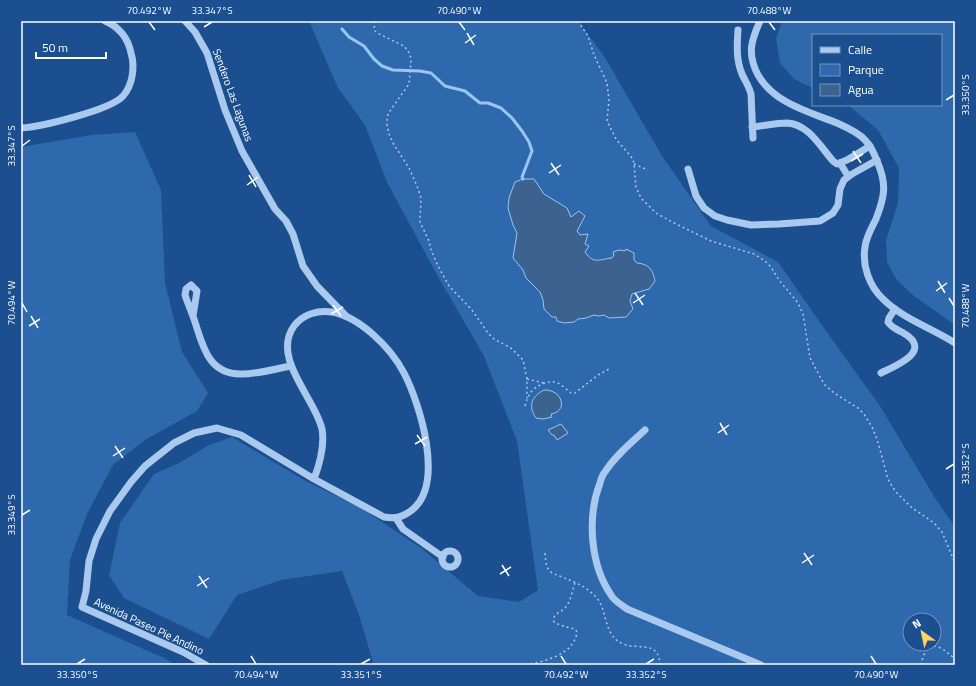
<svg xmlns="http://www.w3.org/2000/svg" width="976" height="686" font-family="'Titillium Web',sans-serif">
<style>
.green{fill:#2e69ad;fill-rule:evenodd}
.water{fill:#3c6290;stroke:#9cc4f0}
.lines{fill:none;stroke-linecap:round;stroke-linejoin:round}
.stream{stroke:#9cc4f0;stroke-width:3}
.path{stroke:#a9c9ee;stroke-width:1.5;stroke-dasharray:2 3;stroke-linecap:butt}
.minor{stroke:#a9c9ee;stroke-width:7}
.ticks{fill:none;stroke:#fff;stroke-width:1.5}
.labels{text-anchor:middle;stroke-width:3;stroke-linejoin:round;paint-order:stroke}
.street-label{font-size:11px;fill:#fff;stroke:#1b4f8f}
.neatline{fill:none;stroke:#fff;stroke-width:1.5}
.ticks-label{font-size:10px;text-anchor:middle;fill:#fff}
</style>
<rect width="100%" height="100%" fill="#1b4f8f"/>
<!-- green -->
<g class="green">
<path d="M 309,21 L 578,21 L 604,56 L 662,156 L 711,226 L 778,262 L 831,338 L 880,406 L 935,498 L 955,527 L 955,665 L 374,665 L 358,612 L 342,571 L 281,580 L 237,595 L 209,639 L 124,598 L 109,575 L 120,523 L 154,474 L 179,463 L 209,445 L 232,437 L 302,479 L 361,508 L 421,548 L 478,596 L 519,602 L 538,590 L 517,441 L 484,356 L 436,273 L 387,182 L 365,125 L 338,88 ZM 910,620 L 934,620 L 934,644 L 910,644 Z"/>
<path d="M 782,21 L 955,21 L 955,325 L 914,296 L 896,279 L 887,262 L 886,240 L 898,203 L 899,168 L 878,130 L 848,105 L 941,105 L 941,35 L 813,35 L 813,88 L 794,79 L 780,63 L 776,38 Z"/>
<path d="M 135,132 L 161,190 L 165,283 L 182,352 L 208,393 L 197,411 L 145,440 L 113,465 L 87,514 L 70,560 L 67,615 L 164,658 L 176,665 L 21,665 L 21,147 L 92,135 Z"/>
</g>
<!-- water -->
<g class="water">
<path d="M 523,179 L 534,179 L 544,194 L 567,208 L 571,217 L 579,211 L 585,216 L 577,231 L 580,235 L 588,234 L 585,244 L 589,246 L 585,252 C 594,265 600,259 612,258 L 614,255 L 613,252 L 619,250 L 625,251 L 626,249 L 634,253 L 634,260 L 637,263 C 649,264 653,270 655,281 L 649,289 L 632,294 L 630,301 L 633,309 L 626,317 L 609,318 L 604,315 L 599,316 L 594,315 L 586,318 L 578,319 L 574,322 L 564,323 L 557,321 L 556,317 L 552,317 L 544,309 L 543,300 L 540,292 L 526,278 L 523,270 L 513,258 L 517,233 L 513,225 L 508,208 L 509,198 L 515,182 Z"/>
<path d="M 544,390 C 562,389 569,411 551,414 L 552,417 L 543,419 L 536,418 C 528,406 531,397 544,390 Z"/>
<path d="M 561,424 L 568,433 L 557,440 L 554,435 L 552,435 L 548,430 Z"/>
</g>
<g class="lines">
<!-- stream -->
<path class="stream" d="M 342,29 L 349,37 L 364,46 L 374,59 L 382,66 L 393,70 L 420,71 L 431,73 L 445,86 L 465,91 L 480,103 L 488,103 L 501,108 L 512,118 L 522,131 L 529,142 L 532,151 L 522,177 L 523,179"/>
<!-- path -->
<g class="path">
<path d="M 375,21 L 374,30 L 377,33 L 404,46 L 410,54 L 411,61 L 409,84 L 390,111 L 387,117 L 387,125 L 389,134 L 393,143 L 409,168 L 417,186 L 421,198 L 420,222 L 429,241 L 431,250 L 438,266 L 449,286 L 472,310 L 488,333 L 494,339 L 511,348 L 523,360 L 527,379 L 527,398"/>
<path d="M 578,21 L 588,36 L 594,55 L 607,83 L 609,100 L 607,121 L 616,139 L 633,159 L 634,164 L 636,187 L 641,198 L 656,213 L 672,222 L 711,241 L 754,254 L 765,261 L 771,267 L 779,280 L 798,303 L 803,314 L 810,358 L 824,384 L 834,393 L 858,408 L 864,414 L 872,427 L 877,439 L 888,479 L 895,491 L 911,507 L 934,523 L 942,532 L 955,563"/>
<path d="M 634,164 L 648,170"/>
<path d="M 527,379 L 544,383"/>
<path d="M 525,406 C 528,394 533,387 545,383 C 549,382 554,381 558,383 C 562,385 567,390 571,393 L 575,393 L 598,375 L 611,368"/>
<path d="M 545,553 C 546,562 545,567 552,573 C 566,579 584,584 595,596 C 609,610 602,635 623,644 C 639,650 659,640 660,665"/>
<path d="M 526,665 C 545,661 574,655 577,632 L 575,629 C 567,627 561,626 554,622 C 552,614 560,613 565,608 C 571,601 572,591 575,583"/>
<path d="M 921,665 C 927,637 938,644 955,659"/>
</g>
<!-- minor -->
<g class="minor">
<path d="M 185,21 L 195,32 L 207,53 L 225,110 L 242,151 L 275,209 L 286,221 L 293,234 L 303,266 L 317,286 L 346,316"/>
<path d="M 760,21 C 751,41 747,54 758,75 C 774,103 809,112 837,123 C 846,127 858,132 865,140 C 871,146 874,153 877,161 C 887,184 885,196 876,219 C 872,227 866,237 865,247 C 862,265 869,286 883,299 C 903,319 932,328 955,343"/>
<path d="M 738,30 C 737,45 736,60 742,74 C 745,81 749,86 751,94 L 753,138"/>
<path d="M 752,127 C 763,126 776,123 787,123 C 808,124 820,146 833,161 L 837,164 L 847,160 L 870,146"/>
<path d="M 21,128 C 40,127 111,110 123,96 C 133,85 135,66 131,53 C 128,38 119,27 105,21"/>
<path d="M 840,163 L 848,176"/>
<path d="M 688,169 L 696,196 L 704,208 L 715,216 L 727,220 L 751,225 L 779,224 L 820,221 L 833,213 L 838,205 L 840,189 L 844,180 L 852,174 L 877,160"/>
<path d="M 193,316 L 197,291 L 191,285 L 186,289 L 185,295 C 188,304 192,313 195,322 C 203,347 209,375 242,374 C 258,374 275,369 291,366"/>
<path d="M 881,373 C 893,367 930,353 908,336 C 902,331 892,329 888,322 L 889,318 L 895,309"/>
<path d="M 645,430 C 631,443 615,456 605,472 C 602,475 601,479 600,483 C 587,517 590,564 611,595 C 614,601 622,605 627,609 L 761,665"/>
<path d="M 396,518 L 403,529 L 443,557"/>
<circle cx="450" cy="559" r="8"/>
<path d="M 206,665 L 183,652 L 82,607 L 86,591 L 89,561 L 96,539 L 110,511 L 131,482 L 145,466 L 174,443 L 194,433 L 217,428 L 241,435 L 314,479 L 384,517 C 396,519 403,517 412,510 C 445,484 420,404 404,373 C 391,348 360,317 332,312 C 318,310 303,314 294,326 C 271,358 315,398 322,429 C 325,446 320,463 314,479"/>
</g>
</g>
<!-- ticks -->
<path class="ticks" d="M 149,22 L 155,30M 459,22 L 465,30M 769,22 L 775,30M 204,27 L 212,22M 467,33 L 474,45M 465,43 L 476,35M 946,100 L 954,95M 22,146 L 30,140M 853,151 L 861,163M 851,161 L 863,154M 551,163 L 559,175M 549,173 L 561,165M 249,175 L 256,187M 247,185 L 258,177M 938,281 L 945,293M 936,291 L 947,283M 635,293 L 643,305M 949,298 L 954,306M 22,303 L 27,312M 633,303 L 645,295M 333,305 L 341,316M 331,314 L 343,307M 31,316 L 38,328M 29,326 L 40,319M 720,423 L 727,435M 718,433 L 729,425M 417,435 L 425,446M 415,444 L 427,437M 115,446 L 123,458M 113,456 L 125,448M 946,469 L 954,464M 22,515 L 30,510M 804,553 L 812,565M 802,563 L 814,555M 502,565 L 509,576M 500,574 L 511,567M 199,576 L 207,588M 197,586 L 209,578M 251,656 L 256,664M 561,656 L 566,664M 871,656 L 876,664M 77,664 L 85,659M 361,664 L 370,659M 646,664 L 654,659"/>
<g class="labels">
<!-- street labels -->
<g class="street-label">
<text transform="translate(233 95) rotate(70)" y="4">Sendero Las Lagunas</text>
<text transform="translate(149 626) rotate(25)" y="4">Avenida Paseo Pie Andino</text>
</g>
</g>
<!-- border -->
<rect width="976" height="686" fill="none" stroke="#1b4f8f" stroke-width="44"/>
<!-- legend -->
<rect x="812" y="34" width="130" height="72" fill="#1b4f8f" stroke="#7695bc"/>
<rect x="820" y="47" width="20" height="6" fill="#a9c9ee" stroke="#7695bc"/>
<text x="848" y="54" font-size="12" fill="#ffffff">Calle</text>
<rect x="820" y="64" width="20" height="12" fill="#2e69ad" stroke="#7695bc"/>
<text x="848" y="74" font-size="12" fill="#ffffff">Parque</text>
<rect x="820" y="84" width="20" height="12" fill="#3c6290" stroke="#7695bc"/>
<text x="848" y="94" font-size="12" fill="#ffffff">Agua</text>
<!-- north arrow -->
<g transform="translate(922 632) rotate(327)"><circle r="19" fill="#1b4f8f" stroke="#7695bc"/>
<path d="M0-3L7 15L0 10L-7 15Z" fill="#ffd166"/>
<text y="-6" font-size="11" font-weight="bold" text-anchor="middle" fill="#ffffff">N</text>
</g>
<!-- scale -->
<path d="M36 52v6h70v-6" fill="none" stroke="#ffffff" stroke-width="2"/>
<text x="42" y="52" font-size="12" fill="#ffffff" stroke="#1b4f8f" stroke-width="3" paint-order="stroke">50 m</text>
<rect x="22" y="22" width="932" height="642" class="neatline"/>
<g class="ticks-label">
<text x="149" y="14">70.492°W</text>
<text x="212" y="14">33.347°S</text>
<text x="459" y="14">70.490°W</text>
<text x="769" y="14">70.488°W</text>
<text transform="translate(965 95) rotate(-90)" y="4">33.350°S</text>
<text transform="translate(11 146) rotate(-90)" y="4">33.347°S</text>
<text transform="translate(11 303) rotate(-90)" y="4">70.494°W</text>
<text transform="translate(965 306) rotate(-90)" y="4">70.488°W</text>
<text transform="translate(965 464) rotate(-90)" y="4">33.352°S</text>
<text transform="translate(11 515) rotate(-90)" y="4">33.349°S</text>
<text x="77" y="678">33.350°S</text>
<text x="256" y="678">70.494°W</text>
<text x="361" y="678">33.351°S</text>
<text x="566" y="678">70.492°W</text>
<text x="646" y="678">33.352°S</text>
<text x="876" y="678">70.490°W</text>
</g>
</svg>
